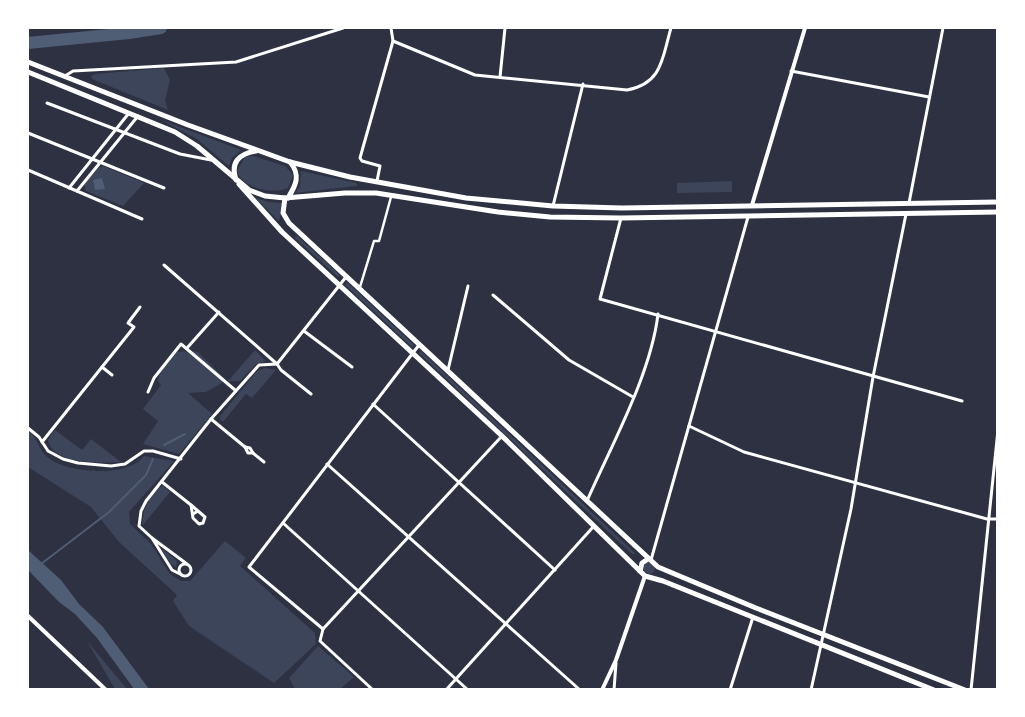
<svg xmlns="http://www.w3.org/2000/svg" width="1025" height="717" font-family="Helvetica,sans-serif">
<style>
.green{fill:#3c4559}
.water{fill:#4f5d75}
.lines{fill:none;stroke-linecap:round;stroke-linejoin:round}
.stream{stroke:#4f5d75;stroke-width:2}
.river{stroke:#4f5d75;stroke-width:12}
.pedestrian{stroke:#fff;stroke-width:2.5}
.minor{stroke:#fff;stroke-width:3}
.tertiary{stroke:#fff;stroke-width:4}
.primary{stroke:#fff;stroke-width:5}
.trunk{stroke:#fff;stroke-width:5}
</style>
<rect width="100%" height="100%" fill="#2d3142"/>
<!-- green -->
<g class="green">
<path d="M 164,68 L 170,80 L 165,101 L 168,110 L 92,79 L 91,76 L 95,74 Z"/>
<path d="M 159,119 L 241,150 L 232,158 L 229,166 L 197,139 Z"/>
<path d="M 253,156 L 285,166 L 293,175 L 288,188 C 274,195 241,188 237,171 L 245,157 Z"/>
<path d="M 103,166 L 144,183 L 123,206 L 86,191 L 84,184 L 98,168 Z"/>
<path d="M 301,171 L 357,183 L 357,186 L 295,193 L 300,186 Z"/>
<path d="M 732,181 L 732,192 L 677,193 L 677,183 Z"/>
<path d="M 255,198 L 269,202 L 282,203 L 279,221 Z"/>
<path d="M 296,235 L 340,275 L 338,277 L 295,238 Z"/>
<path d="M 347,282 L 414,345 L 412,347 L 345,285 Z"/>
<path d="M 255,350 L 266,361 L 256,364 L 240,381 L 228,381 Z"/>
<path d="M 184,351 L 190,354 L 193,351 L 198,352 L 224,378 L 222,383 L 206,392 L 188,393 L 212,414 L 179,454 L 143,444 L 158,421 L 143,409 L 161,385 L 158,381 L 160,373 L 177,352 Z"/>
<path d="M 421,351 L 635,553 L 633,555 L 419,353 Z"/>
<path d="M 265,368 L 276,370 L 252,398 L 246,394 L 223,422 L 220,420 L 220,416 L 257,371 Z"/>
<path d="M 28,430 C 37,437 38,447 45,455 C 63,474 129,478 144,456 L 174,461 L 129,512 L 130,524 L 151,544 L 170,574 L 181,581 L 190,581 L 225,541 L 246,558 L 240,566 L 315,633 L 316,644 L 274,683 L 189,626 L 173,601 L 177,595 L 119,542 L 91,507 L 28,467 Z"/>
<path d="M 55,430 L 82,450 L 91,439 L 121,462 C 102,463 52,465 48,440 Z"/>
<path d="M 163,486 L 170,492 L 143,525 C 141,513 150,490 163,486 Z"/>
<path d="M 160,547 L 177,561 L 176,567 L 171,564 Z"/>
<circle cx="649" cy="568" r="6"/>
<path d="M 87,641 L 127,689 L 115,689 Z"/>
<path d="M 318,646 L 354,677 L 340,689 L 295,689 L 289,678 Z"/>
</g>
<!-- water -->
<g class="water">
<path d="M 102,178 L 105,189 L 95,190 L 93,180 Z"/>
<path d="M 28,550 L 61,580 L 79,604 L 103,627 L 149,689 L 134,689 L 97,638 L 75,614 L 59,602 L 28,570 Z"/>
</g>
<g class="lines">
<!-- stream -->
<g class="stream">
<path d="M 164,445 L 185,434"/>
<path d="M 41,564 L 109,512 L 146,475 L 153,459"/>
</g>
<!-- river -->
<path class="river" d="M 28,43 L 129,33 L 161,28"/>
<!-- pedestrian -->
<path class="pedestrian" d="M 360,287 L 374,241 L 379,241 L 391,197"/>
<!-- minor -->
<g class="minor">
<path d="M 393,41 L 475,75 L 627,90 C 663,83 662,58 671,28"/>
<path d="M 791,71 L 929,97"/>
<path d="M 65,76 L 73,71 L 91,70 L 236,62 L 343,28"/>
<path d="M 500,77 L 505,28"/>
<path d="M 47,103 L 180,154 L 211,160"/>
<path d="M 28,133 L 164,188"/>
<path d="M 28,170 L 142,219"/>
<path d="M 377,181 L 380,166 L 362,161 L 360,158 L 393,41 L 391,28"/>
<path d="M 69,188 L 129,113"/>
<path d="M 77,191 L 138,116"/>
<path d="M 909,203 L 943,28"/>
<path d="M 553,206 L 583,84"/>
<path d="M 621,218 L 600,299 L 962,401"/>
<path d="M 164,265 L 277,364 L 281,370 L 311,394"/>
<path d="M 493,295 L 569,360 L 633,397"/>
<path d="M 304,331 L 352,367"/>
<path d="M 187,348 L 219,312"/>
<path d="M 102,367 L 112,375"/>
<path d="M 448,370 L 468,286"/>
<path d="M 148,392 L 154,378 L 181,344 L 235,390"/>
<path d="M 373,404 L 555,570"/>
<path d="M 211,419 L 245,447 L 248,453 L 253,453"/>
<path d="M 689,426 L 744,452 L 987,519 L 998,519"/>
<path d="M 28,428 L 39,437 L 48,451 L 63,459 L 78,463 L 111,466 L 125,464 L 144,451 L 153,451 L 181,459"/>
<path d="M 42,442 L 134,327 L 128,323 L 140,307"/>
<path d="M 245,447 L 250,448 L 253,453 L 264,462"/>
<path d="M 327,464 L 580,690"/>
<path d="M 162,482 L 191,505"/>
<path d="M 587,501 C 612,444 651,374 658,314"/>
<path d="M 193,514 L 198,511 L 205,517 L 203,523 L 199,524 L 193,518 L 191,505 L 198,511"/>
<path d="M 283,523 L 468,690"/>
<path d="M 152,538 L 139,526 L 141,511 L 146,501 L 211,419 L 259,365 L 277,364 L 346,277"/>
<path d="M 651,560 L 748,217"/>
<circle cx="185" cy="570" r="6"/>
<path d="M 182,575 L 172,570 L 152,538 L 187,564"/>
<path d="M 323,629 L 249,567 L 419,345"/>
<path d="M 373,690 L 320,641 L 323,629 L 502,436"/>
<path d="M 446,690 L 594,526"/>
<path d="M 614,690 L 616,663"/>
<path d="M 730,690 L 753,617"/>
<path d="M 811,690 L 851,509 L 873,377 L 906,214"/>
<path d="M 971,690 L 998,430"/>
</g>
<!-- tertiary -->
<g class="tertiary">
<path d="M 752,205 L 805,28"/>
<path d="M 28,616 L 106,690"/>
<path d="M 602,690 L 616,660 L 645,576"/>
</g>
<!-- primary -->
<g class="primary">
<path d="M 239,184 L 282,232 L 502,436 L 645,576 L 663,581 L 934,690"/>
<path d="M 285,198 L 283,213 L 289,223 L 658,567 L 756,608 L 965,690"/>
<path d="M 640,571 L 642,563 L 648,559"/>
</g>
<!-- trunk -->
<g class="trunk">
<path d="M 28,62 L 188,125 L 290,162 L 350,177 L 466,198 L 553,206 L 622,208 L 998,202"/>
<path d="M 28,72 L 175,132 L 197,146 L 249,190 L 265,196 L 285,198 L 345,193 L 376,193 L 498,212 L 550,217 L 621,218 L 998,212"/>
<path d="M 236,180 C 230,162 239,154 256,151"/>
<path d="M 288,198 C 296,185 301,175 290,162"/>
</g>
</g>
<!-- border -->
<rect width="1025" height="717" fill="none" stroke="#ffffff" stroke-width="58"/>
</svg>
